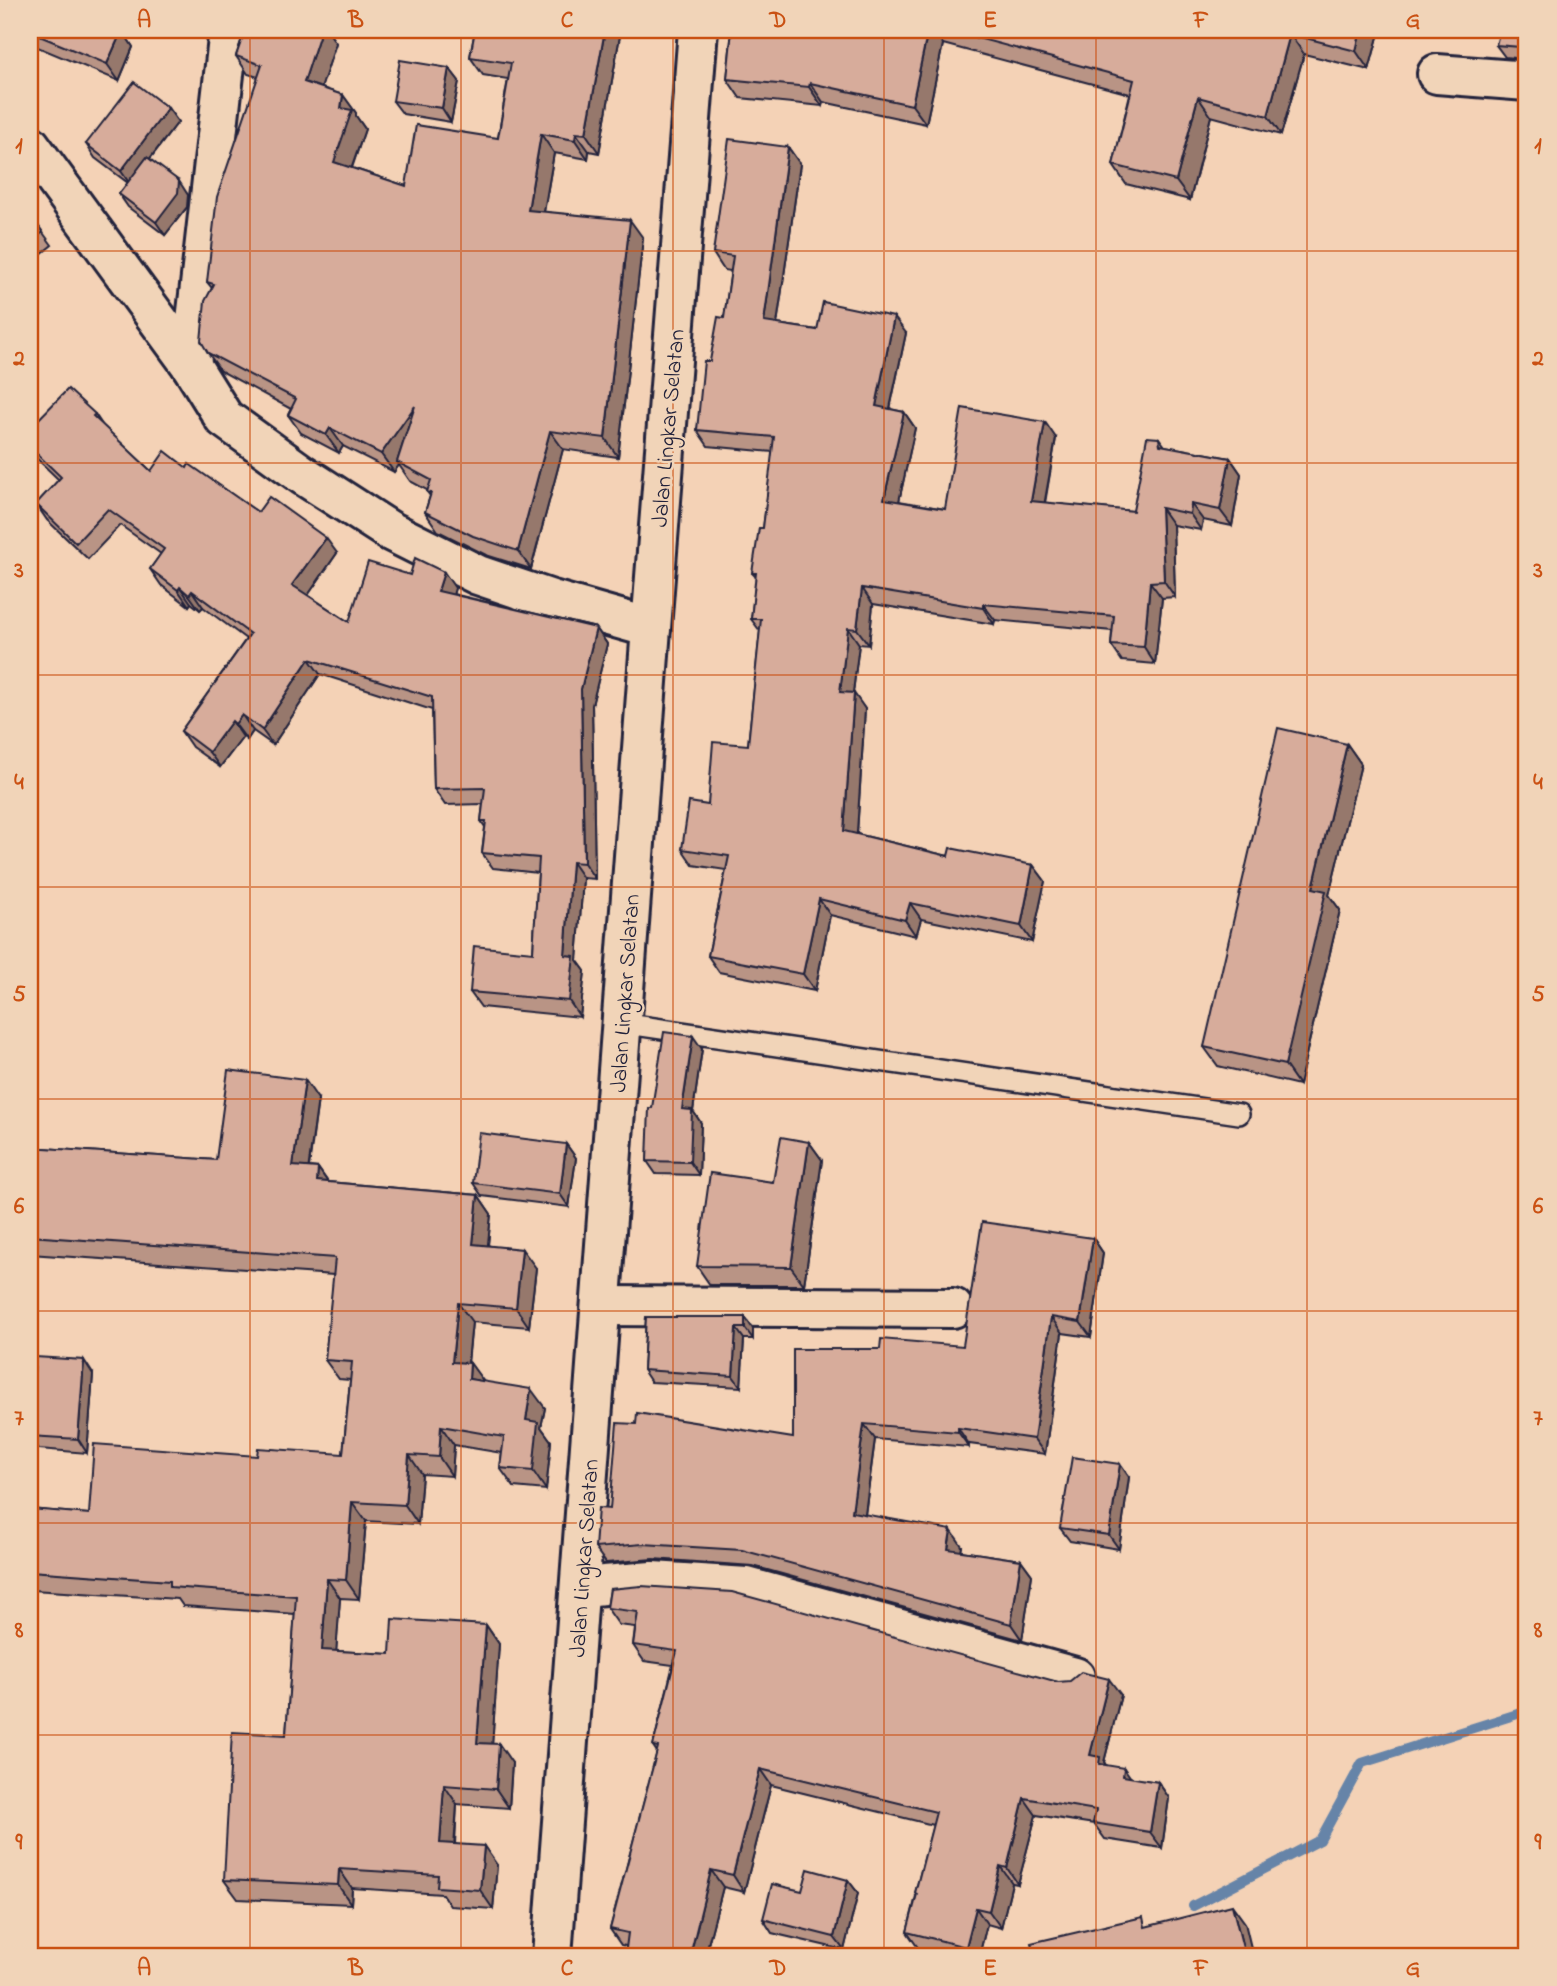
<svg xmlns="http://www.w3.org/2000/svg" width="1557" height="1986" font-family="'Indie Flower',sans-serif">
<style>
.lines{fill:none;stroke-linecap:round;stroke-linejoin:round}
.stream{stroke:#6684a8;stroke-width:10}
.lane-casing{stroke:#22223b;stroke-width:24}
.street-casing{stroke:#22223b;stroke-width:44}
.secondary-casing{stroke:#22223b;stroke-width:44}
.highway-casing{stroke:#22223b;stroke-width:44}
.lane{stroke:#f1d4b8;stroke-width:19}
.street{stroke:#f1d4b8;stroke-width:38}
.secondary{stroke:#f1d4b8;stroke-width:38}
.highway{stroke:#f1d4b8;stroke-width:38}
.wall{fill:#b99485;stroke:#22223b;stroke-width:2}
.shaded-wall{fill:#96786c;stroke:#22223b;stroke-width:2}
.building{fill:#d7ac9b;stroke:#22223b;stroke-width:2}
.grid{fill:none;stroke:#ca5113;stroke-width:2;stroke-opacity:0.55}
.labels{text-anchor:middle;stroke-width:5;stroke-linejoin:round;paint-order:stroke}
.street-label{font-size:23px;fill:#22223b;stroke:#f1d4b8}
.neatline{fill:none;stroke:#ca5113;stroke-width:2.5}
.grid-label{font-size:23px;text-anchor:middle;font-weight:bold;fill:#ca5113}
</style>
<rect width="100%" height="100%" fill="#f4d2b6"/>
<filter id="ink" filterUnits="userSpaceOnUse"><feTurbulence type="fractalNoise" baseFrequency=".0143" numOctaves="2"/><feDisplacementMap in="SourceGraphic" scale="14" xChannelSelector="R" yChannelSelector="G"/><feConvolveMatrix kernelMatrix="1 2 1 2 8 2 1 2 1" color-interpolation-filters="sRGB"/></filter>
<g filter="url(#ink)">
<g class="lines">
<!-- stream -->
<path class="stream" d="M 1193,1906 L 1320,1840 L 1362,1763 L 1527,1711"/>
<!-- lane casing -->
<g class="lane-casing">
<path id="lane" d="M 621,1023 L 1239,1114"/>
</g>
<!-- street casing -->
<g class="street-casing">
<g id="street">
<path d="M 1437,74 L 1527,81"/>
<path d="M 191,365 L 229,30"/>
<path d="M 601,1306 L 953,1308"/>
<path d="M 581,1587 L 652,1581 L 747,1587 L 1075,1677"/>
</g>
</g>
<!-- secondary casing -->
<g class="secondary-casing">
<path id="secondary" d="M 30,145 L 191,365 L 224,418 L 303,475 L 390,531 L 478,575 L 552,600 L 651,628"/>
</g>
<!-- highway casing -->
<g class="highway-casing">
<path id="highway" d="M 552,1956 L 651,628 L 698,30"/>
</g>
<!-- lane -->
<use href="#lane" class="lane"/>
<!-- street -->
<use href="#street" class="street"/>
<!-- secondary -->
<use href="#secondary" class="secondary"/>
<!-- highway -->
<use href="#highway" class="highway"/>
</g>
<!-- wall -->
<g class="wall">
<path d="M 30,30 L 122,30 L 133,47 L 119,81 L 33,45 L 30,53 Z"/>
<path d="M 245,30 L 327,30 L 336,43 L 321,88 L 343,95 L 356,113 L 356,116 L 365,129 L 352,168 L 406,186 L 498,138 L 508,79 L 483,75 L 470,57 L 475,30 L 621,30 L 599,153 L 589,151 L 588,159 L 554,153 L 544,212 L 643,238 L 618,457 L 563,449 L 531,569 L 486,555 L 438,531 L 425,512 L 430,496 L 427,492 L 427,490 L 410,481 L 399,465 L 394,472 L 343,446 L 339,453 L 301,433 L 288,415 L 291,409 L 221,371 L 208,353 L 212,288 L 207,282 L 258,77 L 248,74 L 236,56 Z"/>
<path d="M 732,30 L 1377,30 L 1379,33 L 1369,70 L 1304,54 L 1281,135 L 1211,116 L 1190,200 L 1126,184 L 1113,165 L 1130,94 L 943,44 L 926,124 L 823,102 L 822,106 L 740,98 L 727,79 Z"/>
<path d="M 1527,30 L 1527,59 L 1505,57 L 1496,45 Z"/>
<path d="M 449,68 L 459,81 L 451,122 L 403,114 L 393,101 Z"/>
<path d="M 168,108 L 178,122 L 150,159 L 188,195 L 187,207 L 165,235 L 128,207 L 119,194 L 128,183 L 95,158 L 86,144 Z"/>
<path d="M 788,147 L 800,164 L 777,324 L 817,330 L 906,333 L 890,409 L 904,412 L 915,428 L 899,501 L 945,509 L 1056,438 L 1045,503 L 1133,511 L 1159,438 L 1165,446 L 1230,458 L 1241,474 L 1232,526 L 1203,520 L 1201,530 L 1173,525 L 1175,597 L 1162,598 L 1155,664 L 1122,661 L 1111,645 L 1112,631 L 995,620 L 994,624 L 873,604 L 869,645 L 859,644 L 853,693 L 865,709 L 857,834 L 948,856 L 1033,865 L 1045,881 L 1032,942 L 921,919 L 916,936 L 830,915 L 815,991 L 719,972 L 708,956 L 726,870 L 693,865 L 682,849 L 708,805 L 748,745 L 760,631 L 751,619 L 756,577 L 752,573 L 763,528 L 773,452 L 708,446 L 697,430 L 710,361 L 724,318 L 731,271 L 724,270 L 713,253 Z"/>
<path d="M 30,215 L 52,245 L 30,263 Z"/>
<path d="M 95,414 L 103,426 L 151,471 L 187,468 L 258,512 L 337,553 L 308,595 L 349,622 L 410,575 L 455,588 L 453,594 L 596,628 L 607,644 L 592,705 L 595,879 L 583,878 L 577,960 L 585,971 L 580,1017 L 481,1007 L 470,992 L 533,952 L 538,873 L 493,868 L 482,853 L 485,827 L 481,821 L 483,804 L 445,805 L 434,789 L 432,710 L 320,674 L 273,745 L 253,731 L 247,740 L 243,737 L 220,767 L 192,747 L 181,731 L 246,639 L 203,607 L 200,610 L 191,603 L 189,606 L 161,585 L 150,569 L 161,554 L 120,525 L 88,559 L 47,520 L 36,504 L 59,480 L 30,452 L 30,428 Z"/>
<path d="M 1347,744 L 1361,764 L 1329,895 L 1340,910 L 1299,1085 L 1218,1066 L 1204,1047 Z"/>
<path d="M 702,1049 L 693,1111 L 701,1123 L 699,1175 L 656,1174 L 647,1161 L 652,1108 Z"/>
<path d="M 318,1099 L 309,1167 L 318,1168 L 328,1182 L 478,1195 L 491,1214 L 488,1245 L 536,1268 L 529,1327 L 472,1322 L 468,1363 L 470,1363 L 483,1382 L 545,1408 L 541,1427 L 551,1441 L 546,1490 L 514,1487 L 500,1468 L 502,1453 L 454,1445 L 452,1476 L 422,1474 L 418,1524 L 366,1521 L 359,1599 L 340,1598 L 336,1651 L 390,1654 L 486,1625 L 499,1644 L 492,1744 L 512,1763 L 509,1808 L 457,1804 L 455,1844 L 497,1865 L 493,1909 L 450,1906 L 442,1894 L 352,1888 L 351,1904 L 238,1899 L 224,1880 L 286,1735 L 295,1614 L 183,1606 L 178,1599 L 32,1590 L 30,1587 L 30,1509 L 89,1514 L 257,1456 L 343,1454 L 350,1380 L 339,1379 L 325,1360 L 334,1275 L 30,1254 L 30,1147 L 216,1160 Z"/>
<path d="M 809,1142 L 822,1160 L 804,1285 L 710,1285 L 697,1266 Z"/>
<path d="M 566,1144 L 576,1158 L 569,1207 L 482,1196 L 473,1183 Z"/>
<path d="M 1093,1238 L 1103,1253 L 1091,1337 L 1062,1333 L 1045,1454 L 969,1444 L 969,1447 L 875,1439 L 865,1515 L 962,1546 L 961,1551 L 1021,1560 L 1032,1575 L 1022,1640 L 753,1566 L 653,1559 L 606,1563 L 595,1548 L 610,1509 L 793,1438 L 880,1349 L 963,1346 Z"/>
<path d="M 646,1317 L 753,1329 L 753,1339 L 744,1339 L 741,1387 L 651,1382 L 643,1370 Z"/>
<path d="M 93,1374 L 87,1453 L 39,1449 L 30,1436 L 30,1428 Z"/>
<path d="M 1129,1477 L 1119,1549 L 1070,1541 L 1060,1528 Z"/>
<path d="M 610,1589 L 1121,1695 L 1104,1762 L 1106,1765 L 1131,1778 L 1158,1782 L 1169,1798 L 1162,1848 L 1105,1839 L 1094,1824 L 1036,1815 L 1018,1884 L 1012,1883 L 1001,1928 L 987,1924 L 979,1956 L 948,1956 L 919,1949 L 907,1932 L 916,1896 L 915,1893 L 933,1825 L 771,1785 L 744,1892 L 723,1887 L 705,1956 L 625,1956 L 626,1946 L 621,1945 L 610,1929 L 657,1752 L 653,1746 L 673,1665 L 644,1661 L 633,1645 L 635,1627 L 619,1625 L 607,1608 Z"/>
<path d="M 848,1880 L 858,1893 L 844,1950 L 772,1933 L 763,1919 L 802,1891 Z"/>
</g>
<!-- shaded-wall -->
<g class="shaded-wall">
<path d="M 122,30 L 133,47 L 119,81 L 107,64 Z"/>
<path d="M 321,30 L 327,30 L 336,43 L 317,101 L 304,82 Z"/>
<path d="M 605,30 L 621,30 L 599,153 L 586,134 Z"/>
<path d="M 928,30 L 933,30 L 943,44 L 926,124 L 912,105 Z"/>
<path d="M 1361,30 L 1377,30 L 1379,33 L 1369,70 L 1356,51 Z"/>
<path d="M 1290,34 L 1304,54 L 1281,135 L 1268,116 Z"/>
<path d="M 30,41 L 33,45 L 30,53 Z"/>
<path d="M 449,68 L 459,81 L 451,122 L 442,108 Z"/>
<path d="M 810,83 L 823,102 L 822,106 L 809,87 Z"/>
<path d="M 343,95 L 356,113 L 356,116 L 365,129 L 347,181 L 334,162 Z"/>
<path d="M 1198,97 L 1211,116 L 1190,200 L 1176,181 Z"/>
<path d="M 168,108 L 178,122 L 130,184 L 121,171 Z"/>
<path d="M 576,133 L 589,151 L 588,159 L 575,140 Z"/>
<path d="M 541,134 L 554,153 L 541,229 L 528,210 Z"/>
<path d="M 788,147 L 800,164 L 775,338 L 764,322 Z"/>
<path d="M 179,181 L 188,195 L 187,207 L 165,235 L 156,222 Z"/>
<path d="M 630,220 L 643,238 L 618,457 L 605,438 Z"/>
<path d="M 894,317 L 906,333 L 887,422 L 876,406 Z"/>
<path d="M 415,406 L 397,462 L 399,465 L 394,472 L 381,454 Z"/>
<path d="M 904,412 L 915,428 L 896,515 L 884,499 Z"/>
<path d="M 1045,422 L 1056,438 L 1042,517 L 1031,501 Z"/>
<path d="M 330,428 L 343,446 L 339,453 L 326,435 Z"/>
<path d="M 550,431 L 563,449 L 531,569 L 518,551 Z"/>
<path d="M 1230,458 L 1241,474 L 1232,526 L 1220,510 Z"/>
<path d="M 1191,504 L 1203,520 L 1201,530 L 1190,514 Z"/>
<path d="M 1161,508 L 1173,525 L 1175,597 L 1164,581 Z"/>
<path d="M 326,538 L 337,553 L 304,601 L 292,585 Z"/>
<path d="M 444,572 L 455,588 L 450,606 L 438,591 Z"/>
<path d="M 1150,582 L 1162,598 L 1155,664 L 1144,647 Z"/>
<path d="M 180,587 L 191,603 L 189,606 L 178,590 Z"/>
<path d="M 862,588 L 873,604 L 869,645 L 857,629 Z"/>
<path d="M 192,591 L 203,607 L 200,610 L 189,595 Z"/>
<path d="M 983,604 L 995,620 L 994,624 L 983,608 Z"/>
<path d="M 596,628 L 607,644 L 592,705 L 595,879 L 584,863 L 581,689 Z"/>
<path d="M 848,628 L 859,644 L 851,708 L 840,692 Z"/>
<path d="M 309,659 L 320,674 L 273,745 L 262,730 Z"/>
<path d="M 854,693 L 865,709 L 856,847 L 844,831 Z"/>
<path d="M 242,715 L 253,731 L 247,740 L 235,724 Z"/>
<path d="M 232,721 L 243,737 L 220,767 L 209,752 Z"/>
<path d="M 1347,744 L 1361,764 L 1329,895 L 1340,910 L 1299,1085 L 1285,1065 L 1313,888 Z"/>
<path d="M 572,862 L 583,878 L 577,960 L 585,971 L 580,1017 L 569,1001 L 565,955 Z"/>
<path d="M 1033,865 L 1045,881 L 1032,942 L 1021,926 Z"/>
<path d="M 819,899 L 830,915 L 815,991 L 803,974 Z"/>
<path d="M 910,903 L 921,919 L 916,936 L 905,920 Z"/>
<path d="M 693,1036 L 702,1049 L 693,1111 L 701,1123 L 699,1175 L 690,1162 L 682,1109 Z"/>
<path d="M 305,1080 L 318,1099 L 306,1185 L 293,1166 Z"/>
<path d="M 809,1142 L 822,1160 L 804,1285 L 791,1267 Z"/>
<path d="M 566,1144 L 576,1158 L 569,1207 L 560,1194 Z"/>
<path d="M 318,1168 L 331,1187 L 317,1181 Z"/>
<path d="M 478,1195 L 491,1214 L 486,1263 L 473,1244 Z"/>
<path d="M 1093,1238 L 1103,1253 L 1091,1337 L 1080,1322 Z"/>
<path d="M 522,1249 L 536,1268 L 529,1327 L 516,1308 Z"/>
<path d="M 458,1303 L 472,1322 L 466,1381 L 452,1362 Z"/>
<path d="M 745,1317 L 753,1329 L 753,1339 L 745,1328 Z"/>
<path d="M 1051,1317 L 1062,1333 L 1045,1454 L 1034,1439 Z"/>
<path d="M 736,1328 L 744,1339 L 741,1387 L 733,1376 Z"/>
<path d="M 84,1360 L 93,1374 L 87,1453 L 78,1439 Z"/>
<path d="M 470,1363 L 484,1382 L 469,1379 Z"/>
<path d="M 531,1389 L 545,1408 L 541,1427 L 551,1441 L 546,1490 L 533,1471 L 526,1420 Z"/>
<path d="M 864,1424 L 875,1439 L 863,1528 L 852,1512 Z"/>
<path d="M 441,1426 L 454,1445 L 452,1476 L 439,1457 Z"/>
<path d="M 958,1428 L 969,1444 L 969,1447 L 958,1432 Z"/>
<path d="M 409,1455 L 422,1474 L 418,1524 L 405,1505 Z"/>
<path d="M 1120,1464 L 1129,1477 L 1119,1549 L 1109,1535 Z"/>
<path d="M 352,1502 L 366,1521 L 359,1599 L 346,1580 Z"/>
<path d="M 951,1530 L 962,1546 L 959,1564 L 948,1549 Z"/>
<path d="M 1021,1560 L 1032,1575 L 1022,1640 L 1011,1624 Z"/>
<path d="M 327,1579 L 340,1598 L 335,1669 L 322,1650 Z"/>
<path d="M 486,1625 L 499,1644 L 491,1762 L 477,1743 Z"/>
<path d="M 1109,1679 L 1121,1695 L 1104,1762 L 1111,1774 L 1110,1781 L 1090,1755 Z"/>
<path d="M 499,1744 L 512,1763 L 509,1808 L 496,1789 Z"/>
<path d="M 1124,1768 L 1136,1785 L 1123,1776 Z"/>
<path d="M 760,1769 L 771,1785 L 744,1892 L 733,1875 Z"/>
<path d="M 1158,1782 L 1169,1798 L 1162,1848 L 1150,1832 Z"/>
<path d="M 444,1785 L 457,1804 L 453,1862 L 440,1843 Z"/>
<path d="M 1024,1798 L 1036,1815 L 1018,1884 L 1007,1868 Z"/>
<path d="M 484,1846 L 497,1865 L 493,1909 L 480,1890 Z"/>
<path d="M 1000,1866 L 1012,1883 L 1001,1928 L 989,1911 Z"/>
<path d="M 339,1869 L 352,1888 L 351,1904 L 338,1885 Z"/>
<path d="M 711,1870 L 723,1887 L 705,1956 L 690,1956 Z"/>
<path d="M 848,1880 L 858,1893 L 844,1950 L 834,1937 Z"/>
<path d="M 1232,1905 L 1245,1923 L 1253,1956 L 1245,1956 Z"/>
<path d="M 976,1908 L 987,1924 L 979,1956 L 972,1956 L 966,1947 Z"/>
</g>
<!-- building -->
<g class="building">
<path d="M 30,30 L 122,30 L 107,64 L 30,32 Z"/>
<path d="M 245,30 L 321,30 L 304,82 L 343,95 L 341,108 L 352,110 L 334,162 L 406,186 L 416,125 L 498,138 L 511,63 L 470,57 L 475,30 L 605,30 L 586,134 L 576,133 L 575,140 L 541,134 L 528,210 L 630,220 L 605,438 L 550,431 L 518,551 L 473,536 L 425,512 L 431,493 L 427,492 L 431,480 L 397,462 L 415,406 L 381,454 L 330,428 L 326,435 L 288,415 L 296,399 L 208,353 L 201,341 L 205,301 L 214,284 L 207,282 L 217,197 L 262,65 L 236,56 Z"/>
<path d="M 732,30 L 928,30 L 912,105 L 810,83 L 809,87 L 727,79 Z"/>
<path d="M 948,30 L 1149,31 L 1361,30 L 1356,51 L 1290,34 L 1268,116 L 1198,97 L 1176,181 L 1113,165 L 1134,80 Z"/>
<path d="M 1500,30 L 1527,30 L 1527,49 L 1521,47 L 1496,45 Z"/>
<path d="M 400,60 L 449,68 L 442,108 L 393,101 Z"/>
<path d="M 134,82 L 168,108 L 121,171 L 86,144 Z"/>
<path d="M 729,139 L 788,147 L 764,322 L 817,330 L 823,302 L 894,317 L 876,406 L 904,412 L 884,499 L 945,509 L 962,408 L 1045,422 L 1031,501 L 1133,511 L 1147,437 L 1159,438 L 1160,445 L 1230,458 L 1220,510 L 1191,504 L 1190,514 L 1161,508 L 1164,581 L 1150,582 L 1144,647 L 1111,645 L 1114,616 L 983,604 L 983,608 L 862,588 L 857,629 L 848,628 L 840,692 L 854,693 L 844,831 L 948,856 L 950,848 L 1033,865 L 1021,926 L 910,903 L 905,920 L 819,899 L 803,974 L 708,956 L 729,856 L 682,849 L 689,802 L 708,805 L 713,742 L 748,745 L 761,619 L 751,619 L 756,573 L 752,573 L 759,528 L 763,528 L 774,437 L 697,430 L 704,361 L 710,361 L 718,317 L 724,318 L 733,256 L 713,253 Z"/>
<path d="M 147,157 L 179,181 L 178,193 L 156,222 L 119,194 Z"/>
<path d="M 30,215 L 43,232 L 30,243 Z"/>
<path d="M 68,389 L 95,414 L 93,416 L 151,471 L 165,451 L 187,468 L 189,464 L 258,512 L 269,497 L 326,538 L 292,585 L 349,622 L 368,562 L 410,575 L 415,558 L 444,572 L 438,591 L 596,628 L 581,689 L 584,863 L 572,862 L 565,955 L 574,956 L 569,1001 L 470,992 L 474,946 L 533,952 L 539,858 L 482,853 L 486,821 L 481,821 L 485,788 L 434,789 L 432,697 L 309,659 L 262,730 L 242,715 L 235,724 L 232,721 L 209,752 L 181,731 L 250,634 L 192,591 L 189,595 L 180,587 L 178,590 L 150,569 L 164,549 L 108,509 L 76,543 L 36,504 L 61,477 L 30,447 L 30,428 Z"/>
<path d="M 1278,728 L 1347,744 L 1313,888 L 1326,891 L 1285,1065 L 1204,1047 Z"/>
<path d="M 664,1032 L 693,1036 L 682,1109 L 692,1110 L 690,1162 L 647,1161 L 649,1108 L 652,1108 Z"/>
<path d="M 228,1070 L 305,1080 L 293,1166 L 318,1168 L 317,1181 L 478,1195 L 473,1244 L 522,1249 L 516,1308 L 458,1303 L 452,1362 L 470,1363 L 469,1379 L 531,1389 L 526,1420 L 538,1422 L 533,1471 L 500,1468 L 504,1437 L 441,1426 L 439,1457 L 409,1455 L 405,1505 L 352,1502 L 346,1580 L 327,1579 L 322,1650 L 390,1654 L 392,1619 L 486,1625 L 477,1743 L 499,1744 L 496,1789 L 444,1785 L 440,1843 L 484,1846 L 480,1890 L 437,1887 L 438,1875 L 339,1869 L 338,1885 L 224,1880 L 232,1732 L 286,1735 L 296,1596 L 170,1587 L 170,1581 L 30,1571 L 30,1509 L 89,1514 L 94,1444 L 257,1456 L 258,1448 L 343,1454 L 352,1362 L 325,1360 L 335,1258 L 30,1236 L 30,1147 L 216,1160 Z"/>
<path d="M 479,1133 L 566,1144 L 560,1194 L 473,1183 Z"/>
<path d="M 781,1137 L 809,1142 L 791,1267 L 697,1266 L 710,1173 L 773,1182 Z"/>
<path d="M 982,1222 L 1093,1238 L 1080,1322 L 1051,1317 L 1034,1439 L 958,1428 L 958,1432 L 864,1424 L 852,1512 L 951,1530 L 948,1549 L 1021,1560 L 1011,1624 L 742,1550 L 643,1544 L 595,1548 L 598,1508 L 610,1509 L 617,1423 L 636,1424 L 637,1413 L 793,1438 L 793,1349 L 880,1349 L 881,1339 L 963,1346 Z"/>
<path d="M 646,1317 L 745,1317 L 745,1328 L 736,1328 L 733,1376 L 643,1370 Z"/>
<path d="M 35,1357 L 84,1360 L 78,1439 L 30,1436 Z"/>
<path d="M 1072,1457 L 1120,1464 L 1109,1535 L 1060,1528 Z"/>
<path d="M 641,1586 L 732,1592 L 1058,1682 L 1070,1681 L 1081,1672 L 1109,1679 L 1090,1755 L 1100,1757 L 1099,1764 L 1124,1768 L 1123,1776 L 1158,1782 L 1150,1832 L 1093,1823 L 1096,1810 L 1024,1798 L 1007,1868 L 1000,1866 L 989,1911 L 976,1908 L 966,1947 L 907,1932 L 917,1894 L 915,1893 L 936,1812 L 760,1769 L 733,1875 L 711,1870 L 690,1956 L 625,1956 L 628,1933 L 610,1929 L 658,1747 L 653,1746 L 677,1651 L 633,1645 L 638,1612 L 607,1608 L 610,1589 Z"/>
<path d="M 808,1869 L 848,1880 L 834,1937 L 763,1919 L 772,1884 L 802,1891 Z"/>
<path d="M 1232,1905 L 1245,1956 L 1034,1956 L 1031,1943 L 1143,1917 L 1145,1927 Z"/>
</g>
</g>
<!-- grid -->
<path class="grid" d="M 250,30 L 250,1956M 461,30 L 461,1956M 673,30 L 673,1956M 884,30 L 884,1956M 1096,30 L 1096,1956M 1307,30 L 1307,1956M 30,251 L 1527,251M 30,463 L 1527,463M 30,675 L 1527,675M 30,887 L 1527,887M 30,1099 L 1527,1099M 30,1311 L 1527,1311M 30,1523 L 1527,1523M 30,1735 L 1527,1735"/>
<g class="labels">
<!-- street labels -->
<g class="street-label">
<text transform="translate(667 428) rotate(-85)" y="8">Jalan Lingkar Selatan</text>
<text transform="translate(624 993) rotate(-86)" y="8">Jalan Lingkar Selatan</text>
<text transform="translate(583 1558) rotate(-86)" y="8">Jalan Lingkar Selatan</text>
</g>
</g>
<!-- margin -->
<rect width="1557" height="1986" fill="none" stroke="#f1d4b8" stroke-width="77"/>
<rect x="38" y="38" width="1480" height="1910" class="neatline"/>
<g class="grid-label">
<text x="144" y="27">A</text>
<text x="356" y="27">B</text>
<text x="567" y="27">C</text>
<text x="778" y="27">D</text>
<text x="990" y="27">E</text>
<text x="1201" y="27">F</text>
<text x="1413" y="27">G</text>
<text x="19" y="153">1</text>
<text x="1538" y="153">1</text>
<text x="19" y="365">2</text>
<text x="1538" y="365">2</text>
<text x="19" y="577">3</text>
<text x="1538" y="577">3</text>
<text x="19" y="789">4</text>
<text x="1538" y="789">4</text>
<text x="19" y="1001">5</text>
<text x="1538" y="1001">5</text>
<text x="19" y="1213">6</text>
<text x="1538" y="1213">6</text>
<text x="19" y="1425">7</text>
<text x="1538" y="1425">7</text>
<text x="19" y="1637">8</text>
<text x="1538" y="1637">8</text>
<text x="19" y="1849">9</text>
<text x="1538" y="1849">9</text>
<text x="144" y="1975">A</text>
<text x="356" y="1975">B</text>
<text x="567" y="1975">C</text>
<text x="778" y="1975">D</text>
<text x="990" y="1975">E</text>
<text x="1201" y="1975">F</text>
<text x="1413" y="1975">G</text>
</g>
</svg>
